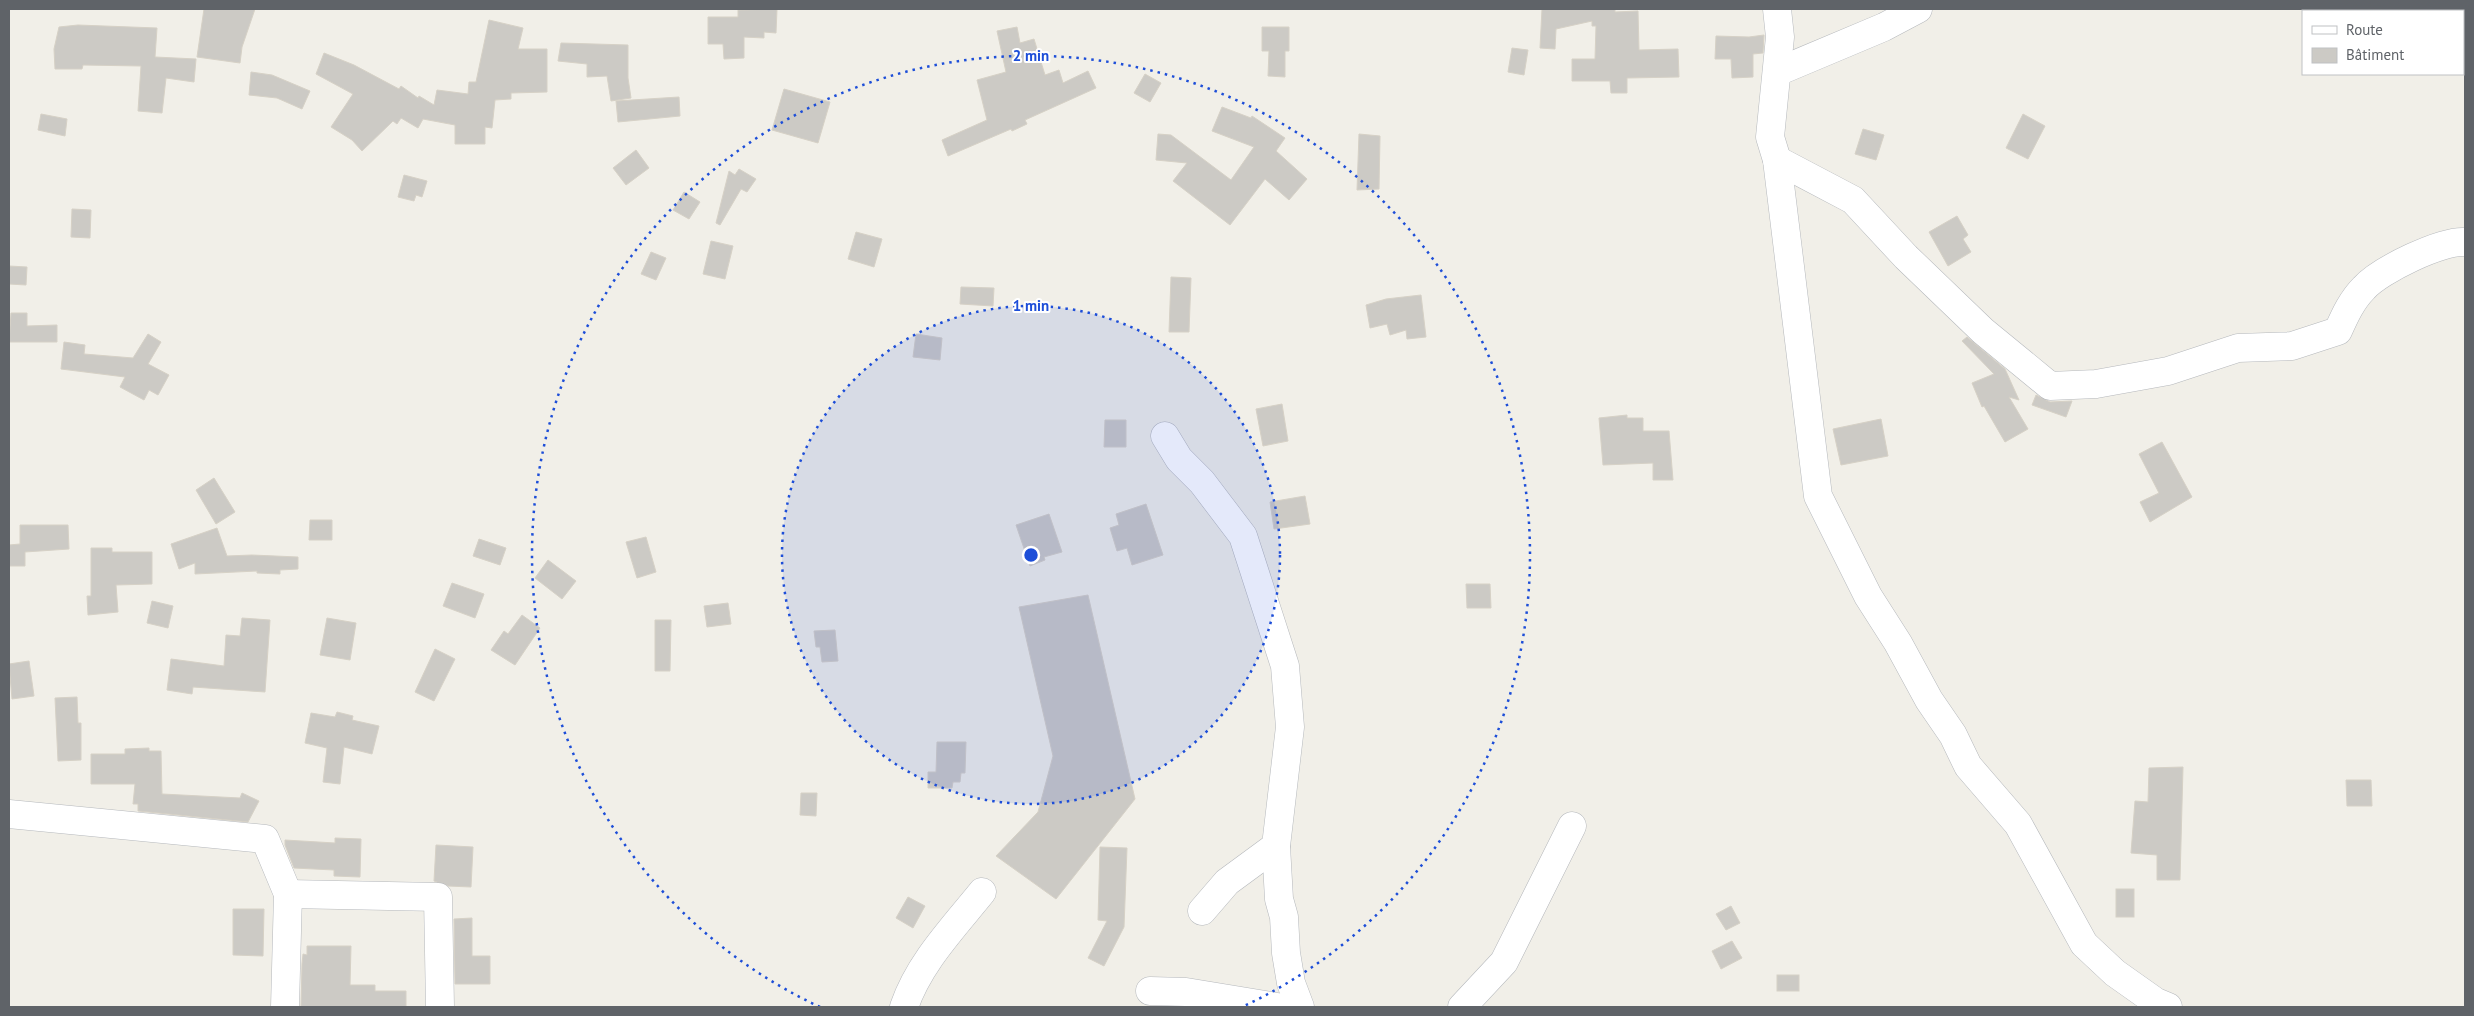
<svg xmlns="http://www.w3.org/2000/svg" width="2474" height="1016" font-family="'PT Sans',sans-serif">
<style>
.building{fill:#cccac5;stroke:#d6d1c6}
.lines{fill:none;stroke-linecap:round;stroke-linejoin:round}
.minor-casing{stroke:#b5b8bc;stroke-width:29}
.minor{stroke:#fff;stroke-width:28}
.ring{fill:none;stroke:#1d4ed8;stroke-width:2.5;stroke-dasharray:2.5 5}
.centre{fill:#1d4ed8;stroke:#fff;stroke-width:2.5}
.ring-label{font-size:15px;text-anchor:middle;font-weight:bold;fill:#1d4ed8;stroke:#fff;stroke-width:4;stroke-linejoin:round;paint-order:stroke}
</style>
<rect width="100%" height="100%" fill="#f1efe8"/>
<!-- building -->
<g class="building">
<path d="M 204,9 L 255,9 L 242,47 L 240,63 L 197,57 Z"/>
<path d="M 777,9 L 776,33 L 764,32 L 764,38 L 744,37 L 744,58 L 724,59 L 723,44 L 708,44 L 708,17 L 738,17 L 738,10 Z"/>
<path d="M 1542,9 L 1615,9 L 1615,12 L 1638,11 L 1639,50 L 1678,49 L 1679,77 L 1627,78 L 1627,93 L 1611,93 L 1610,81 L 1572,81 L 1572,59 L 1595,59 L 1596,26 L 1592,26 L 1592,21 L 1556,29 L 1555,49 L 1540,48 Z"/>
<path d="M 489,20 L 523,28 L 518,49 L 547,49 L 547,92 L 511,93 L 511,99 L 495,100 L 492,128 L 485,127 L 485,144 L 455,144 L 455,125 L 423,119 L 418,128 L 401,118 L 397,124 L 393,121 L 362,151 L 352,140 L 331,127 L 353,94 L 316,74 L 324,53 L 354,65 L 399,89 L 401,86 L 418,98 L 419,96 L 434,105 L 437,90 L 468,94 L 469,82 L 476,82 Z"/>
<path d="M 78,25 L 157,28 L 155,57 L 196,59 L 194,82 L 166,78 L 162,113 L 138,111 L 141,66 L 83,65 L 82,69 L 55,69 L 54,49 L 59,27 Z"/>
<path d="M 1017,27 L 1020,43 L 1034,39 L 1045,75 L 1059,70 L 1063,83 L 1088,71 L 1096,88 L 1025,120 L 1027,124 L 1012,131 L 1011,129 L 948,156 L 942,140 L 987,120 L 977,80 L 1006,72 L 997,31 Z"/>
<path d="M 1262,27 L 1289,27 L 1289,51 L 1285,51 L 1285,77 L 1268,76 L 1269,51 L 1262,51 Z"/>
<path d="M 1764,35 L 1763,53 L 1753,54 L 1753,77 L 1732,78 L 1731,59 L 1715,59 L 1716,36 L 1749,37 Z"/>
<path d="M 561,43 L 628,45 L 628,78 L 631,98 L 611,101 L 607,76 L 587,77 L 587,64 L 558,61 Z"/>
<path d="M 1512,48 L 1528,50 L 1524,75 L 1508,72 Z"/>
<path d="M 251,72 L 272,75 L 310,91 L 302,109 L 277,98 L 249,95 Z"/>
<path d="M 1145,74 L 1161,83 L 1150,102 L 1134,93 Z"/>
<path d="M 784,89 L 830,102 L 818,143 L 772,130 Z"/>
<path d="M 679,97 L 680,116 L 618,122 L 616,101 Z"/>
<path d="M 1222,107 L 1251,118 L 1252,116 L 1285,138 L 1276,151 L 1307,179 L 1289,200 L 1265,179 L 1230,225 L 1173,181 L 1187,163 L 1156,160 L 1158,134 L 1171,135 L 1231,180 L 1254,147 L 1212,131 Z"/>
<path d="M 41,114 L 67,119 L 65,136 L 38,130 Z"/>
<path d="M 2023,114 L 2045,126 L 2028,159 L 2006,148 Z"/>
<path d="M 1863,129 L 1884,135 L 1876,160 L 1855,154 Z"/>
<path d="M 1359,134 L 1380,136 L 1379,189 L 1357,190 Z"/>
<path d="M 636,150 L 649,168 L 626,185 L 613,168 Z"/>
<path d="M 739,169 L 756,179 L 747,192 L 741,189 L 720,225 L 716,223 L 729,171 L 735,175 Z"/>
<path d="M 404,175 L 427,181 L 422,197 L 416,195 L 414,201 L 398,197 Z"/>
<path d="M 684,192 L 700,202 L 689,219 L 673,210 Z"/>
<path d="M 72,209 L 91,210 L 90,238 L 71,237 Z"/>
<path d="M 1957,216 L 1968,235 L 1963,239 L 1971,252 L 1948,266 L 1929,232 Z"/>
<path d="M 856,232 L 882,239 L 874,267 L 848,259 Z"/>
<path d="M 711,241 L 733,246 L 725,279 L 703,274 Z"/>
<path d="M 651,252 L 666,258 L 656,280 L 641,274 Z"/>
<path d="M 9,266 L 27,267 L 26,285 L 9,284 Z"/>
<path d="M 1171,277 L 1191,278 L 1189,332 L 1169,332 Z"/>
<path d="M 961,287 L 994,288 L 993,306 L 960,304 Z"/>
<path d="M 1421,295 L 1426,337 L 1407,339 L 1406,330 L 1390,335 L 1387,324 L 1370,328 L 1366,305 L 1386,299 Z"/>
<path d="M 11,313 L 27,313 L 27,326 L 57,325 L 57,342 L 9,342 Z"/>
<path d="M 148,334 L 161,342 L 148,364 L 169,375 L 158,395 L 149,390 L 144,400 L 120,387 L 125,377 L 61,369 L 64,342 L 85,345 L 84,354 L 133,358 Z"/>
<path d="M 916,334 L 942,338 L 940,360 L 913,357 Z"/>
<path d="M 1967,337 L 2005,369 L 2019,400 L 2009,397 L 2028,429 L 2005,442 L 1984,406 L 1982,407 L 1972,383 L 1994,374 L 1962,341 Z"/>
<path d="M 2036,395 L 2050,402 L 2072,401 L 2066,417 L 2032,405 Z"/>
<path d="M 1282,404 L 1288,441 L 1263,446 L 1256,409 Z"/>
<path d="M 1627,415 L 1627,418 L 1643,418 L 1643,431 L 1669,431 L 1673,480 L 1653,480 L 1653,463 L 1603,465 L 1599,418 Z"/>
<path d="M 1881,419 L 1888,456 L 1841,465 L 1833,429 Z"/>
<path d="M 1105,420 L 1126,420 L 1126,447 L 1104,447 Z"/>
<path d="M 2162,442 L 2192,497 L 2150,522 L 2140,502 L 2159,493 L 2139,454 Z"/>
<path d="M 214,478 L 235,512 L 216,524 L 196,490 Z"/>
<path d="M 1305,496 L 1310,524 L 1274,529 L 1270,502 Z"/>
<path d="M 1146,504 L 1163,555 L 1132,565 L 1127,548 L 1117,551 L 1110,528 L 1119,525 L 1116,514 Z"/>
<path d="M 1049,514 L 1062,552 L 1044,557 L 1045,560 L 1030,566 L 1016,525 Z"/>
<path d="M 310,520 L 332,520 L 332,540 L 309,540 Z"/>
<path d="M 20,525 L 68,525 L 69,549 L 25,552 L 25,566 L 9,566 L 9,545 L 20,544 Z"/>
<path d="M 217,528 L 227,556 L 252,555 L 298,557 L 298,569 L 280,570 L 280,574 L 257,573 L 257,571 L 195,574 L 195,563 L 179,569 L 171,544 Z"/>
<path d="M 646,537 L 656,572 L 637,578 L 626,542 Z"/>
<path d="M 479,539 L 506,548 L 500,565 L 473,556 Z"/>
<path d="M 91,548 L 112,548 L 112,552 L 152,552 L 152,584 L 116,585 L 118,612 L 88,615 L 87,596 L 91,596 Z"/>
<path d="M 548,560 L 576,581 L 562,599 L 535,578 Z"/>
<path d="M 452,583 L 484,594 L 475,618 L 443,606 Z"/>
<path d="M 1466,584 L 1490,584 L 1491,608 L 1467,608 Z"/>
<path d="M 1088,595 L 1135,799 L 1056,899 L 996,856 L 1038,812 L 1053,756 L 1019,607 Z"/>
<path d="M 152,601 L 173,606 L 168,628 L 147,623 Z"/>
<path d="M 728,603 L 731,624 L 707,627 L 704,606 Z"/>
<path d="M 522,615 L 540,628 L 515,665 L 491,650 L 504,631 L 508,634 Z"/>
<path d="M 242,618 L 270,620 L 265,692 L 193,687 L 192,694 L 167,690 L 171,659 L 224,666 L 226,635 L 240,636 Z"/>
<path d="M 327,618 L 356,623 L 350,660 L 320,655 Z"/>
<path d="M 655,620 L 671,620 L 670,671 L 655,671 Z"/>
<path d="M 835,630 L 838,661 L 822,662 L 820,647 L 816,647 L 814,631 Z"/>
<path d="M 435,649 L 455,659 L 434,701 L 415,692 Z"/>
<path d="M 29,661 L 34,696 L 12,699 L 9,664 Z"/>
<path d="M 77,697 L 78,723 L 81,723 L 81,760 L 58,761 L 55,698 Z"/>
<path d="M 337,712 L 353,716 L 352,720 L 379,726 L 372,754 L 344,747 L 340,784 L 323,782 L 327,748 L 305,743 L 311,713 L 335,717 Z"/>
<path d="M 937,742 L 966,742 L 965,773 L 961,773 L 960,782 L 953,782 L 952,788 L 928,788 L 928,772 L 936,772 Z"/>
<path d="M 149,748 L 149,751 L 161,751 L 162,794 L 240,798 L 242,793 L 259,801 L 248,822 L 138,811 L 138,804 L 133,804 L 135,784 L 91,784 L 91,754 L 125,754 L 125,749 Z"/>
<path d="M 2183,767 L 2180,880 L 2157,880 L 2157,855 L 2131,853 L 2135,801 L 2148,802 L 2149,768 Z"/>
<path d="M 2346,780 L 2371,780 L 2372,806 L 2347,806 Z"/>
<path d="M 801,793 L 817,793 L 816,816 L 800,815 Z"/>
<path d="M 335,838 L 361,839 L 360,877 L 334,876 L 334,870 L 294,868 L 285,845 L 285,840 L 335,843 Z"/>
<path d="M 436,845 L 473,847 L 471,887 L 448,886 L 434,881 Z"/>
<path d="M 1100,847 L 1127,848 L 1124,927 L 1104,966 L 1088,958 L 1107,921 L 1098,920 Z"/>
<rect x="2116" y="889" width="18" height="28"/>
<path d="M 908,897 L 925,906 L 913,928 L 896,918 Z"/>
<path d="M 1731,906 L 1740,923 L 1726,930 L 1716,914 Z"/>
<path d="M 233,909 L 264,909 L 263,956 L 233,955 Z"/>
<path d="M 472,918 L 472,956 L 490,956 L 490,984 L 455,984 L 454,919 Z"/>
<path d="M 1732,941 L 1742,958 L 1721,969 L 1712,951 Z"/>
<path d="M 307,946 L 351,946 L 350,985 L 375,985 L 375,991 L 406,991 L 406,1007 L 301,1007 L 302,964 L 303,954 L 307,955 Z"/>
<rect x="1777" y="975" width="22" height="16"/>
</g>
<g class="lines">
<!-- minor casing -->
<g class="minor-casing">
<g id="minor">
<path d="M 1777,9 L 1780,37 L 1770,137 L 1777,160 L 1818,496 L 1868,596 L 1898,643 L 1929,700 L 1953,735 L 1968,766 L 2018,824 L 2084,944 L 2115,973 L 2156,1002 L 2168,1007"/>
<path d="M 1777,72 L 1884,27 L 1918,9"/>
<path d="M 1777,160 L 1853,200 L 1906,257 L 1983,331 L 2050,386 L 2096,384 L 2168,371 L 2238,348 L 2292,346 L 2338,331 C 2345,315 2352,300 2364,288 C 2380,270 2442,240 2465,242"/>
<path d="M 1165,436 L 1179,459 L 1202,482 L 1243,536 L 1285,666 L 1290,727 L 1276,846 L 1227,882 L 1202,911"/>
<path d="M 9,814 L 265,839 L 288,894 L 285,1007"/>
<path d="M 1276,846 L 1279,899 L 1284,917 L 1286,953 L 1291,983 L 1300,1007"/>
<path d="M 288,894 L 438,897 L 440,1007"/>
<path d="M 1150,991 L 1186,992 L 1277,1007"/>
<path d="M 904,1007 C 919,963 953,928 982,892"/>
<path d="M 1462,1007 L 1504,962 L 1572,826"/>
</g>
</g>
<!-- minor -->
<use href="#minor" class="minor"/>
</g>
<!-- distance rings -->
<circle cx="1031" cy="555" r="249" fill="#1d4ed8" fill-opacity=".12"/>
<g class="ring">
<circle cx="1031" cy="555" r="249"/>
<path d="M820 1007A499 499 0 1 1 1242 1007"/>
</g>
<circle cx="1031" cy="555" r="8" class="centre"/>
<g class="ring-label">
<text x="1031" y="61">2 min</text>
<text x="1031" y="311">1 min</text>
</g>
<!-- border -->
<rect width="2474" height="1016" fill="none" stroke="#5f6368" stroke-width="20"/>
<!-- legend -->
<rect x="2302" y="10" width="162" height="65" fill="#ffffff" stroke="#bfc1c3"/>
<rect x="2312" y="26" width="25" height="8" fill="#ffffff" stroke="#bfc1c3"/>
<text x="2346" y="35" font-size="15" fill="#5f6368">Route</text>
<rect x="2312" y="48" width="25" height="15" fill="#cccac5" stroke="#bfc1c3"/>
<text x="2346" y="60" font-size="15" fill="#5f6368">Bâtiment</text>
</svg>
